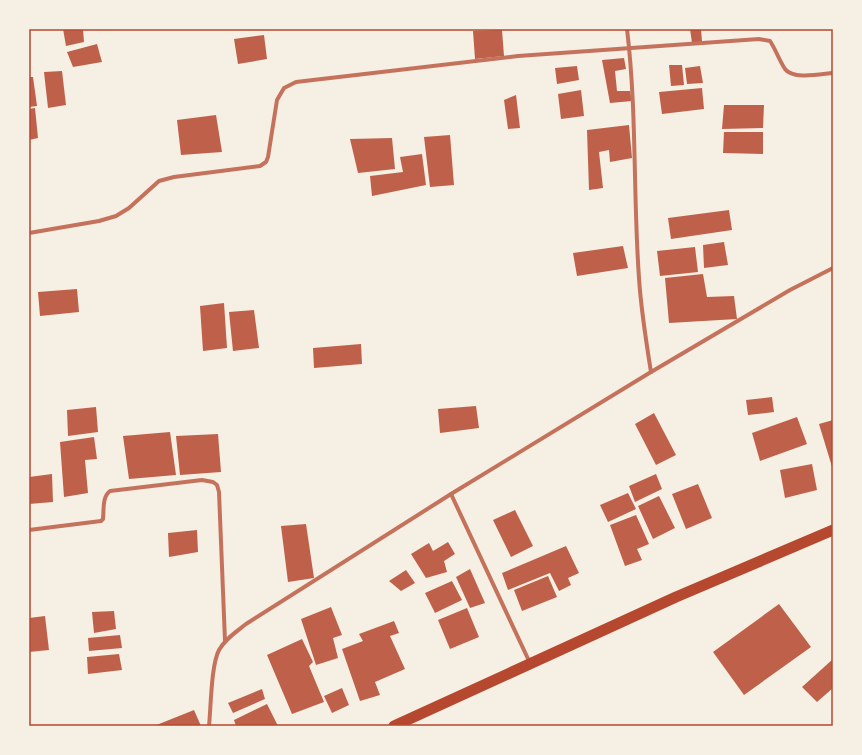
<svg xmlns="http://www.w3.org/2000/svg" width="862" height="755" font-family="Commissioner,sans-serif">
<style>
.building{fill:#bf614a}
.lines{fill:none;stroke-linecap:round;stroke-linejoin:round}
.minor{stroke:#c5725c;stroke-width:4}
.trunk{stroke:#b5482f;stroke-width:11}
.neatline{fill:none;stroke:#b5482f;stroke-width:1.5}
</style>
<rect width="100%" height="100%" fill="#f6efe4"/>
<!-- building -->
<g class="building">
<path d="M 63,29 L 83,29 L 84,42 L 66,46 Z"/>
<path d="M 690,29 L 701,29 L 702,42 L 692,43 Z"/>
<path d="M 502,30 L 504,56 L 475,59 L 473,31 Z"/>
<path d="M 264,35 L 267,59 L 238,64 L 234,39 Z"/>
<path d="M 97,44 L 102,62 L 73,67 L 67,52 Z"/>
<path d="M 624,58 L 626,69 L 615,71 L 617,91 L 630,91 L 632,101 L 610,103 L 602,60 Z"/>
<path d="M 669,65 L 682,65 L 684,85 L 671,86 Z"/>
<path d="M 577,66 L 579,80 L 557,84 L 555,68 Z"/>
<path d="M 700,66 L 703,83 L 687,84 L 685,68 Z"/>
<path d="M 62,71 L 66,105 L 48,108 L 44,72 Z"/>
<path d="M 29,77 L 33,77 L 37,106 L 29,107 Z"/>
<path d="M 702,88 L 704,109 L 662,114 L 659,92 Z"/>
<path d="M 581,90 L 584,116 L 561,119 L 558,94 Z"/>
<path d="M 516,95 L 520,128 L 508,129 L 504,100 Z"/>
<path d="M 724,105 L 764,105 L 763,128 L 722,129 Z"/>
<path d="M 35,108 L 38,138 L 29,140 L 29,109 Z"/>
<path d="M 216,115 L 222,152 L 181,155 L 177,120 Z"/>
<path d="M 629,125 L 632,158 L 610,162 L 609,150 L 599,152 L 603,188 L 589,190 L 587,130 Z"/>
<path d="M 724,132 L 763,132 L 763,154 L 723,153 Z"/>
<path d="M 450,135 L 454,185 L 430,187 L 424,137 Z"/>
<path d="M 392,138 L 395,169 L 358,173 L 350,139 Z"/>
<path d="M 422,154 L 426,185 L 372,196 L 370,176 L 403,172 L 400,157 Z"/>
<path d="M 729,210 L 732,230 L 671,239 L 668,218 Z"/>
<path d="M 724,242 L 728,265 L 704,268 L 703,245 Z"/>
<path d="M 623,246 L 628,268 L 577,276 L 573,253 Z"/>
<path d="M 695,247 L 698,272 L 660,276 L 657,251 Z"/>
<path d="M 703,274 L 707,297 L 734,296 L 737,319 L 669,323 L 665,278 Z"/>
<path d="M 77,289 L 79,312 L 40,316 L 38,292 Z"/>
<path d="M 224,303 L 227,348 L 203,351 L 200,306 Z"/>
<path d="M 254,310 L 259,348 L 233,351 L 229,312 Z"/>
<path d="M 361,344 L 362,364 L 314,368 L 313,348 Z"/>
<path d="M 772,397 L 774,412 L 748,415 L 746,400 Z"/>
<path d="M 476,406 L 479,428 L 440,433 L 438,409 Z"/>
<path d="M 96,407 L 98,432 L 68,436 L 67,410 Z"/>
<path d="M 654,413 L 676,455 L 656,465 L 635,424 Z"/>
<path d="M 797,417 L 807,444 L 760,461 L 752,433 Z"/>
<path d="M 833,420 L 833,470 L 819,424 Z"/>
<path d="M 170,432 L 176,475 L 129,479 L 123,436 Z"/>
<path d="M 218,434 L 221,472 L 180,475 L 176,436 Z"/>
<path d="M 94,437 L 97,459 L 85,460 L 88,493 L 64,497 L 60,442 Z"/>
<path d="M 812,464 L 817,490 L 785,498 L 780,470 Z"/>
<path d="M 52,474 L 53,502 L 29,504 L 29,477 Z"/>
<path d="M 656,474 L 662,489 L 635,502 L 629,486 Z"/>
<path d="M 698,484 L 712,518 L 686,529 L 672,494 Z"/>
<path d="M 628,493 L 636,509 L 608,522 L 600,505 Z"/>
<path d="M 659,496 L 675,528 L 653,539 L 638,506 Z"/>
<path d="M 515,510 L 533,546 L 511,557 L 493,520 Z"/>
<path d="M 636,515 L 649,544 L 637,549 L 642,560 L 625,566 L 610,525 Z"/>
<path d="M 306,524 L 314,578 L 288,582 L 281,526 Z"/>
<path d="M 197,530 L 198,552 L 169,557 L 168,533 Z"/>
<path d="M 448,542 L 455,554 L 444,561 L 447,572 L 426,578 L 411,554 L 429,543 L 433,551 Z"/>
<path d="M 566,546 L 579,573 L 568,578 L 571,585 L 559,591 L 550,573 L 508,590 L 502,573 Z"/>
<path d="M 470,569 L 485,603 L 470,608 L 456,577 Z"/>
<path d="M 406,570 L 415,583 L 401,591 L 389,581 Z"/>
<path d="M 548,576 L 557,597 L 522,611 L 514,590 Z"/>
<path d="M 452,581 L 462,600 L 435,613 L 425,593 Z"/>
<path d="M 779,604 L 811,647 L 744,695 L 713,652 Z"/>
<path d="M 331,607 L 342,635 L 333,638 L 338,658 L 316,665 L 301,619 Z"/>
<path d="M 467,608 L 479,637 L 450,649 L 438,620 Z"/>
<path d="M 114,611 L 116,629 L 94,633 L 92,612 Z"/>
<path d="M 45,616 L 49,650 L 29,652 L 29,618 Z"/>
<path d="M 394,621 L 399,633 L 390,636 L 405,669 L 375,682 L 380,695 L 360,701 L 342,649 L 363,641 L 359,634 Z"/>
<path d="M 120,635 L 122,648 L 89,651 L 88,638 Z"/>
<path d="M 302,639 L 313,662 L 309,666 L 324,702 L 292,714 L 267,655 Z"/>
<path d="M 119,654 L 122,670 L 88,674 L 87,657 Z"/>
<path d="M 833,659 L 833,688 L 817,702 L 802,687 Z"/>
<path d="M 342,688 L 349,705 L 332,713 L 324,696 Z"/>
<path d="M 262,689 L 265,699 L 233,713 L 228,703 Z"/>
<path d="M 267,704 L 278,726 L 236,726 L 234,720 Z"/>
<path d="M 194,710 L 201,726 L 154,726 Z"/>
</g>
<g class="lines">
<!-- minor -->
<g class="minor">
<path d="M 627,29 C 637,112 633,195 639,278 C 641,310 646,341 651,372"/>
<path d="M 29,233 L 99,221 L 116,216 L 129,208 L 159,181 L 174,177 L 260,166 L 266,162 L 268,157 L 277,100 L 284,88 L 296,82 L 518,56 L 759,39 L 770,41 C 776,50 779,60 785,69 C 793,80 821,74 833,73"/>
<path d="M 451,494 L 530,663"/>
<path d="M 29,530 L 101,521 L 103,519 C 104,510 102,497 110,491 L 202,480 L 213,482 L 217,485 L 219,492 L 225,641"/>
<path d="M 209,726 C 211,707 211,665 219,650 C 225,639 236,632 246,624 L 451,494 L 651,372 L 790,290 L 833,268"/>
</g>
<!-- trunk -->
<path class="trunk" d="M 394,726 L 676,597 L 833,530"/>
</g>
<!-- border -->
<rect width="862" height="755" fill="none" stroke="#f6efe4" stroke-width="60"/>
<rect x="30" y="30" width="802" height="695" class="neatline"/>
</svg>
